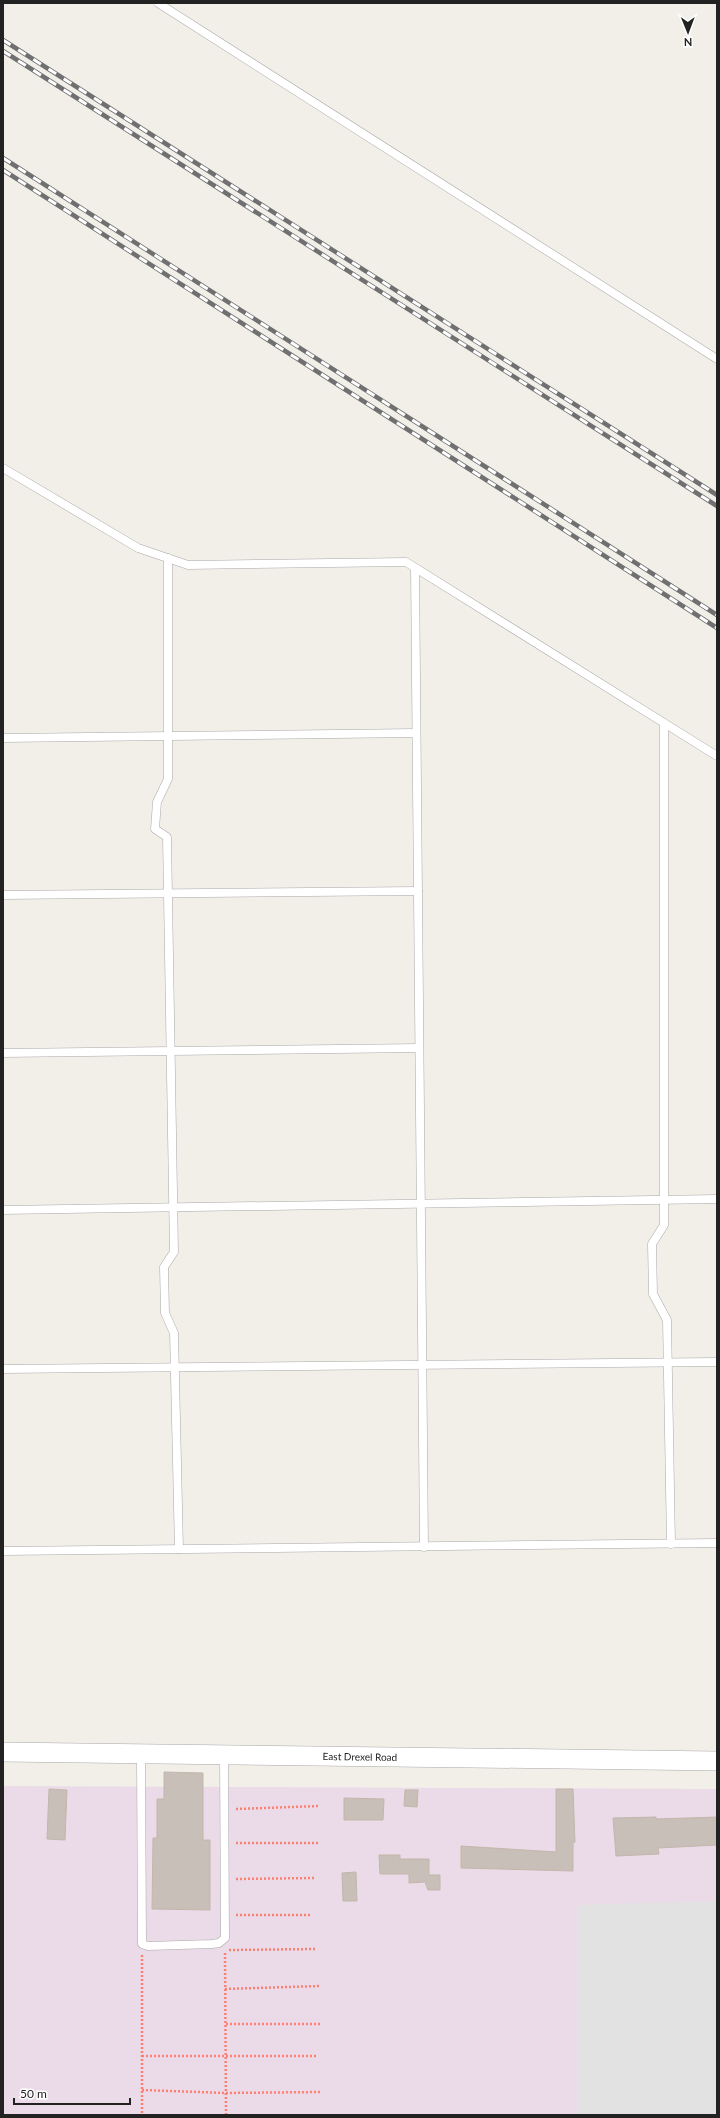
<svg xmlns="http://www.w3.org/2000/svg" width="720" height="2118" font-family="Lato,sans-serif">
<style>
.industrial{fill:#ebdbe8}
.parking{fill:#e2e2e2}
.building{fill:#c7bfb8;stroke:#c4b6ab}
.lines{fill:none;stroke-linecap:round;stroke-linejoin:round}
.service-casing{stroke:#a9a9a9;stroke-width:9}
.tertiary-casing{stroke:#a9a9a9;stroke-width:20}
.path{stroke:#fa8072;stroke-width:2.5;stroke-dasharray:2 2;stroke-linecap:butt}
.service{stroke:#fff;stroke-width:8}
.tertiary{stroke:#fff;stroke-width:19}
.rail-casing{stroke:#707070;stroke-width:4.5}
.rail{stroke:#fff;stroke-width:3;stroke-dasharray:9;stroke-linecap:butt}
.labels{text-anchor:middle;stroke-width:3;stroke-linejoin:round;paint-order:stroke}
.street-label{font-size:10px;fill:#222;stroke:#fff}
</style>
<rect width="100%" height="100%" fill="#f2efe9"/>
<!-- industrial -->
<path class="industrial" d="M 3,1786 L 717,1789 L 717,2115 L 3,2115 Z"/>
<!-- parking -->
<path class="parking" d="M 717,1901 L 717,2115 L 577,2115 L 577,1905 Z"/>
<!-- building -->
<g class="building">
<path d="M 164,1772 L 203,1773 L 203,1840 L 210,1840 L 210,1910 L 152,1909 L 153,1838 L 157,1838 L 157,1799 L 164,1799 Z"/>
<path d="M 49,1789 L 67,1790 L 65,1840 L 47,1839 Z"/>
<path d="M 556,1789 L 573,1789 L 575,1842 L 573,1843 L 573,1871 L 461,1868 L 461,1846 L 556,1852 Z"/>
<path d="M 405,1790 L 418,1790 L 417,1807 L 404,1806 Z"/>
<path d="M 344,1798 L 384,1799 L 383,1820 L 344,1820 Z"/>
<path d="M 656,1817 L 656,1819 L 717,1817 L 717,1845 L 658,1848 L 659,1854 L 616,1856 L 613,1818 Z"/>
<path d="M 379,1855 L 400,1855 L 400,1859 L 429,1859 L 429,1875 L 440,1875 L 440,1890 L 428,1890 L 425,1882 L 409,1883 L 409,1874 L 380,1874 Z"/>
<path d="M 356,1872 L 357,1901 L 343,1901 L 342,1873 Z"/>
</g>
<g class="lines">
<!-- service casing -->
<g class="service-casing">
<g id="service">
<path d="M 158,3 L 717,359"/>
<path d="M 3,468 L 138,548 L 188,565 L 406,562 L 717,756"/>
<path d="M 168,558 L 168,779 L 157,802 L 155,829 L 167,837 L 174,1252 L 164,1267 L 165,1313 L 174,1333 L 179,1549"/>
<path d="M 415,568 L 424,1547"/>
<path d="M 664,723 L 664,1225 L 652,1244 L 653,1294 L 667,1320 L 671,1544"/>
<path d="M 3,738 L 416,733"/>
<path d="M 3,895 L 418,891"/>
<path d="M 3,1053 L 419,1048"/>
<path d="M 3,1210 L 717,1199"/>
<path d="M 3,1369 L 717,1362"/>
<path d="M 3,1551 L 717,1543"/>
<path d="M 141,1754 L 142,1944 L 148,1946 L 212,1944 L 219,1943 L 225,1938 L 224,1755"/>
</g>
</g>
<!-- tertiary casing -->
<g class="tertiary-casing">
<g id="tertiary">
<path id="s1" d="M 3,1752 L 717,1761"/>
</g>
</g>
<!-- path -->
<g class="path">
<path d="M 236,1809 L 319,1806"/>
<path d="M 236,1843 L 319,1843"/>
<path d="M 236,1879 L 315,1878"/>
<path d="M 236,1915 L 312,1915"/>
<path d="M 229,1950 L 315,1949"/>
<path d="M 225,1953 L 226,2115"/>
<path d="M 142,1955 L 142,2115"/>
<path d="M 225,1989 L 319,1986"/>
<path d="M 226,2024 L 321,2024"/>
<path d="M 142,2056 L 316,2056"/>
<path d="M 142,2090 L 226,2093 L 320,2092"/>
</g>
<!-- service -->
<use href="#service" class="service"/>
<!-- tertiary -->
<use href="#tertiary" class="tertiary"/>
<!-- rail casing -->
<g class="rail-casing">
<g id="rail">
<path d="M 3,40 L 717,495"/>
<path d="M 3,51 L 717,506"/>
<path d="M 3,158 L 717,615"/>
<path d="M 3,170 L 717,628"/>
</g>
</g>
<!-- rail -->
<use href="#rail" class="rail"/>
</g>
<g class="labels">
<!-- street labels -->
<g class="street-label">
<text dy="4" stroke="none"><textPath href="#s1" startOffset="357">East Drexel Road</textPath></text>
</g>
</g>
<!-- border -->
<rect width="720" height="2118" fill="none" stroke="#222222" stroke-width="8"/>
<!-- north arrow -->
<g transform="translate(688 32) rotate(179)" stroke="#ffffff" stroke-width="3" paint-order="stroke">
<path d="M0-3L7 15L0 10L-7 15Z" fill="#222222"/>
<text y="-6" font-size="11" font-weight="bold" text-anchor="middle" fill="#222222">N</text>
</g>
<!-- scale -->
<path d="M14 2098v6h116v-6" fill="none" stroke="#222222" stroke-width="2"/>
<text x="20" y="2098" font-size="12" fill="#222222" stroke="#ffffff" stroke-width="3" paint-order="stroke">50 m</text>
</svg>
